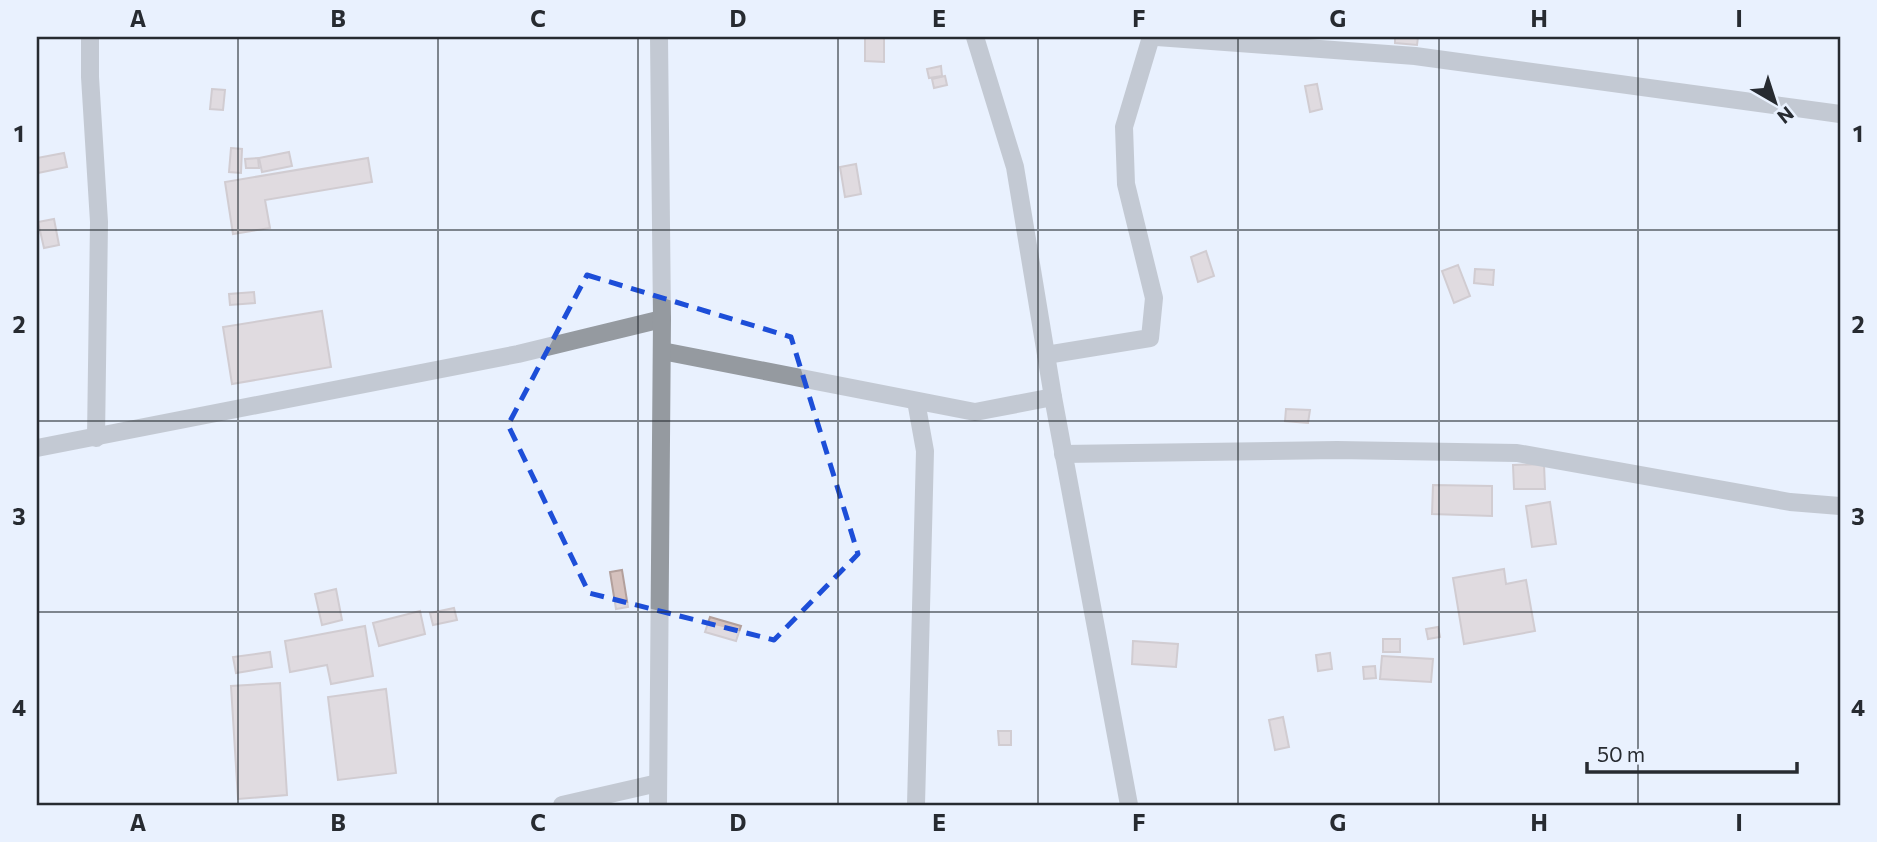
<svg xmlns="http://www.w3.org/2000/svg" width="1877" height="842" font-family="Commissioner,sans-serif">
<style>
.building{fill:#d5c1bd;stroke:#b3a09c;stroke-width:2}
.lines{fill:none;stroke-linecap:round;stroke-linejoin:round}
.street{stroke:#959aa0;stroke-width:18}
.marked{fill:none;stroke:#1d4ed8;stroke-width:5;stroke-dasharray:14 9;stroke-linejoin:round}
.grid{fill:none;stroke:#272b31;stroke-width:2;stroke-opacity:0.55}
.neatline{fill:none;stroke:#272b31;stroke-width:2.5}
.grid-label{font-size:23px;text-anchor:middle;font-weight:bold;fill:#272b31}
</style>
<rect width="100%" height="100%" fill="#e9f1fe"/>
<!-- building -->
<g class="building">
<path d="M 865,37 L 884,37 L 884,62 L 865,61 Z"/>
<path d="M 1395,37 L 1418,37 L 1417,45 L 1395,43 Z"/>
<path d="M 941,66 L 942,76 L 929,78 L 927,69 Z"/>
<path d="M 945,76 L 947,85 L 934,88 L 932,79 Z"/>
<path d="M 1317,84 L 1322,109 L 1310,112 L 1305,86 Z"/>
<path d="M 212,89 L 225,90 L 223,110 L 210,109 Z"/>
<path d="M 231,148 L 242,149 L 241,173 L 229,172 Z"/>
<path d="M 289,152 L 292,166 L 262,172 L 259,158 Z"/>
<path d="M 64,153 L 67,167 L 38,173 L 37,158 Z"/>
<path d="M 258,158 L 259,168 L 246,168 L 245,159 Z"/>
<path d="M 368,158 L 372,182 L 265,200 L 270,228 L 233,234 L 225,182 Z"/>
<path d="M 856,164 L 861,194 L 845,197 L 840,167 Z"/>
<path d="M 54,219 L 59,245 L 44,248 L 38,222 Z"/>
<path d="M 1206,251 L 1214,276 L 1198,282 L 1191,257 Z"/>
<path d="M 1458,265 L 1470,296 L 1454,303 L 1442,271 Z"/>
<path d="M 1475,269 L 1494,270 L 1493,285 L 1474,283 Z"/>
<path d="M 254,292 L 255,303 L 230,305 L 229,294 Z"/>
<path d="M 322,311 L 331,367 L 232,384 L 223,327 Z"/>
<path d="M 1286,409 L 1310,410 L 1308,423 L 1285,421 Z"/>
<path d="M 1544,464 L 1545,489 L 1514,489 L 1513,465 Z"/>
<path d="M 1433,485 L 1492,486 L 1492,516 L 1432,514 Z"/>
<path d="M 1550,502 L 1556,544 L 1532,547 L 1526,506 Z"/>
<path d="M 1504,569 L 1506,584 L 1526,580 L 1535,631 L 1464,644 L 1453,578 Z"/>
<path d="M 622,570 L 628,607 L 616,609 L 610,572 Z"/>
<path d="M 336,589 L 342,620 L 322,625 L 315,594 Z"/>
<path d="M 454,608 L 457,620 L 433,625 L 430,613 Z"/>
<path d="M 420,611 L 425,634 L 379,646 L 373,623 Z"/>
<path d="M 710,617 L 741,626 L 736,641 L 705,632 Z"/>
<path d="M 365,626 L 373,676 L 331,684 L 327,665 L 290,672 L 285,641 Z"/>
<path d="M 1438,627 L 1440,637 L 1428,639 L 1426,629 Z"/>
<rect x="1383" y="639" width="17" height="13"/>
<path d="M 1133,641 L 1178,644 L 1176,667 L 1132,664 Z"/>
<path d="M 270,652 L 272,667 L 236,673 L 233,657 Z"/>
<path d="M 1330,653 L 1332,669 L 1318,671 L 1316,655 Z"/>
<path d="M 1382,656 L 1433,659 L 1431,682 L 1380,679 Z"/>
<path d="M 1375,666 L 1376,678 L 1364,679 L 1363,667 Z"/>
<path d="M 280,683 L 287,795 L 238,799 L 231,686 Z"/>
<path d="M 386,689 L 396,773 L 338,780 L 328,697 Z"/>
<path d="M 1283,717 L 1289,747 L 1275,750 L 1269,720 Z"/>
<path d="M 998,731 L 1011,731 L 1011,745 L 999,745 Z"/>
</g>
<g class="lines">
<!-- street -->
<g class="street">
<path d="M 90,37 L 90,77 L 99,222 L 96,438"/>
<path d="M 975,37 L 1015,167 L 1053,397 L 1129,805"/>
<path d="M 1157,37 L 1415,56 L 1840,114"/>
<path d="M 662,351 L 975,412 L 1053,397"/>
<path d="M 1046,355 L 1150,338 L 1154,298 L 1126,184 L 1124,127 L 1151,37"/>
<path d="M 916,401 L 925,451 L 916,805"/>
<path d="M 37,448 L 518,354 L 662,319"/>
<path d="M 1063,454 L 1337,450 L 1517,453 L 1790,502 L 1840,506"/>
<path d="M 562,805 L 658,783"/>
<path d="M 658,805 L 662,319 L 659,37"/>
</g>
</g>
<!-- marked area -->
<path d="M0 0H1877V842H0ZM 587,275 L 791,337 L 858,554 L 774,640 L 589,593 L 508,425 Z" fill="#e9f1fe" fill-opacity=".55" fill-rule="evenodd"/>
<path class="marked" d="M 587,275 L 791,337 L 858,554 L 774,640 L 589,593 L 508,425 Z"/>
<!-- grid -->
<path class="grid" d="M 238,37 L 238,805M 438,37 L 438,805M 638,37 L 638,805M 838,37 L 838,805M 1038,37 L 1038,805M 1238,37 L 1238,805M 1439,37 L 1439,805M 1638,37 L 1638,805M 37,230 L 1840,230M 37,421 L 1840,421M 37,612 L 1840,612"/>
<!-- border -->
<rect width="1877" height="842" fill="none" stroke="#e9f1fe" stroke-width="77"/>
<!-- north arrow -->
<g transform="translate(1775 102) rotate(141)" stroke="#e9f1fe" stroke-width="5" paint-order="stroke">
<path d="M0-5L12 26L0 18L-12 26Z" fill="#272b31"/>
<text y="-10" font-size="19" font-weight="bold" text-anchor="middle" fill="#272b31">N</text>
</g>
<!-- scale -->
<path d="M1587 762v10h210v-10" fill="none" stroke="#272b31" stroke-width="3.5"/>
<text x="1597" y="762" font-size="21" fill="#272b31" stroke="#e9f1fe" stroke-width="5" paint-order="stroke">50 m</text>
<rect x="38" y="38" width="1801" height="766" class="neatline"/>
<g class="grid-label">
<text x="138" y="27">A</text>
<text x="338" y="27">B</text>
<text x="538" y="27">C</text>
<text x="738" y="27">D</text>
<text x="939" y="27">E</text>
<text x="1139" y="27">F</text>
<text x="1338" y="27">G</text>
<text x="1539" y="27">H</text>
<text x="1739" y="27">I</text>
<text x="19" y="142">1</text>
<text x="1858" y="142">1</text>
<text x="19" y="333">2</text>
<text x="1858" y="333">2</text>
<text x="19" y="525">3</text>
<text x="1858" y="525">3</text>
<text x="19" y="716">4</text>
<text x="1858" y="716">4</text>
<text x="138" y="831">A</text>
<text x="338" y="831">B</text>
<text x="538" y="831">C</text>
<text x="738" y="831">D</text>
<text x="939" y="831">E</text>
<text x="1139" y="831">F</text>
<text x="1338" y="831">G</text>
<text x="1539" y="831">H</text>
<text x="1739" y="831">I</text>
</g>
</svg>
